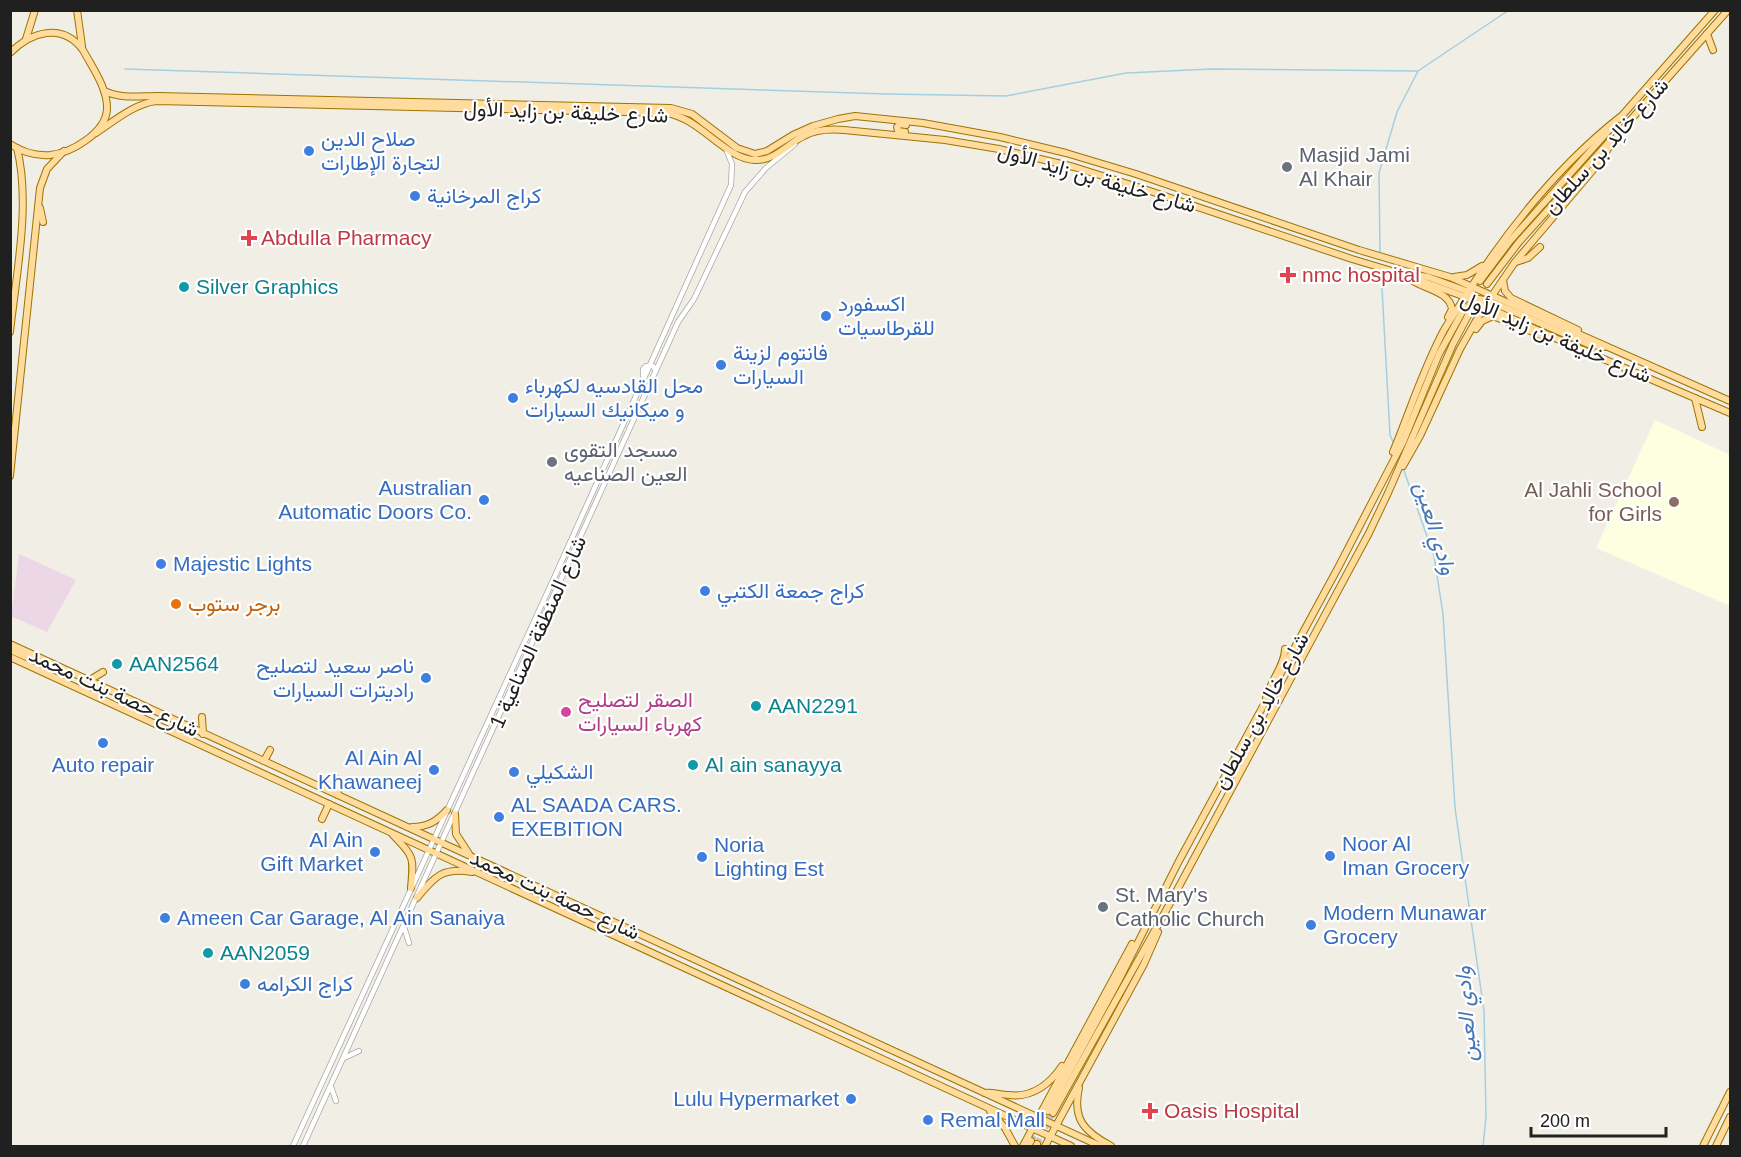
<svg xmlns="http://www.w3.org/2000/svg" width="1741" height="1157" font-family="Arial,Vazirmatn,sans-serif">
<style>
.industrial{fill:#ebd7e6}
.education{fill:#fdffe1}
.lines{fill:none;stroke-linecap:round;stroke-linejoin:round}
.stream{stroke:#a3cfe2;stroke-width:1.5}
.major-tunnel{stroke:#c7c5be;stroke-width:6;stroke-dasharray:6 3;stroke-linecap:butt}
.minor-casing{stroke:#a7a7a7;stroke-width:6}
.major-casing{stroke:#9c7400;stroke-width:8}
.minor{stroke:#fff;stroke-width:4.5}
.major{stroke:#ffdc9d;stroke-width:6}
.shop-dot{fill:#3f7fe0;stroke:#fff;stroke-width:2}
.worship-dot{fill:#6b7280;stroke:#fff;stroke-width:2}
.health-dot{fill:#e0444e;stroke:#fff;stroke-width:2}
.culture-dot{fill:#0f9aa8;stroke:#fff;stroke-width:2}
.education-dot{fill:#8d6e63;stroke:#fff;stroke-width:2}
.food-dot{fill:#e8710a;stroke:#fff;stroke-width:2}
.hotel-dot{fill:#d1479c;stroke:#fff;stroke-width:2}
.labels{text-anchor:middle;stroke-width:4.5;stroke-linejoin:round;paint-order:stroke}
.street-label{font-size:21px;fill:#202020;stroke:#fff}
.shop-label{font-size:21px;fill:#366cbe;stroke:#fff;text-anchor:start}
.worship-label{font-size:21px;fill:#5b616d;stroke:#fff;text-anchor:start}
.health-label{font-size:21px;fill:#be3a42;stroke:#fff;text-anchor:start}
.culture-label{font-size:21px;fill:#0d838f;stroke:#fff;text-anchor:start}
.education-label{font-size:21px;fill:#785e54;stroke:#fff;text-anchor:end}
.food-label{font-size:21px;fill:#c56008;stroke:#fff;text-anchor:start}
.hotel-label{font-size:21px;fill:#b23c85;stroke:#fff;text-anchor:start}
.water-label{font-size:22px;font-style:italic;fill:#4476b8;stroke:#fff}
</style>
<rect width="100%" height="100%" fill="#f1eee6"/>
<!-- industrial -->
<path class="industrial" d="M 19,554 L 76,580 L 47,632 L 11,616 Z"/>
<!-- education -->
<path class="education" d="M 1655,420 L 1730,455 L 1730,606 L 1596,548 Z"/>
<g class="lines">
<!-- stream -->
<g class="stream">
<path d="M 125,69 L 887,94 L 1006,96 L 1126,73 L 1211,69 L 1418,71"/>
<path d="M 1380,253 L 1379,173 L 1397,112 L 1418,71 L 1509,10"/>
<path d="M 1381,270 L 1390,435 L 1394,444"/>
<path d="M 1403,468 L 1434,556 L 1443,614 L 1455,808 L 1484,1011 L 1486,1117 L 1483,1146"/>
</g>
<!-- major-tunnel -->
<g class="major-tunnel">
<path d="M 1471,310 L 1487,284"/>
<path d="M 1031,1141 L 1048,1111"/>
<path d="M 1037,1144 L 1053,1113"/>
</g>
<!-- minor casing -->
<g class="minor-casing">
<g id="minor">
<path d="M 643,376 L 643,369 L 646,366 L 653,366 L 656,371"/>
<path d="M 512,672 L 513,678 L 517,681 L 521,679 L 523,671"/>
<path d="M 404,927 L 409,943"/>
<path d="M 344,1058 L 359,1051"/>
<path d="M 331,1087 L 336,1101"/>
<path d="M 293,1146 L 554,578 L 731,185 L 732,164 L 726,149"/>
<path d="M 303,1146 L 678,322 L 694,299 L 745,192 L 766,168 L 795,144"/>
</g>
</g>
<!-- major casing -->
<g class="major-casing">
<g id="major">
<path d="M 77,10 L 82,46"/>
<path d="M 1707,34 L 1713,50"/>
<path d="M 26,39 L 35,10"/>
<path d="M 10,53 C 31,32 62,22 83,50 C 92,67 108,89 107,109 C 106,133 71,153 50,155 C 36,156 22,152 10,144"/>
<path d="M 104,91 C 122,99 138,96 157,96 L 671,108 L 692,114 L 737,148 L 755,154 L 767,151 L 793,135 L 813,126 L 838,119 L 855,116 L 923,123 L 1000,137 L 1066,153 L 1136,174 L 1359,250 L 1450,277 L 1730,401"/>
<path d="M 1619,119 L 1715,10"/>
<path d="M 905,132 L 898,131 L 897,127 L 900,124 L 906,125"/>
<path d="M 96,133 C 114,121 134,104 156,101 L 667,113 C 701,119 725,159 755,160 C 775,161 787,144 804,136 C 816,129 831,129 844,130 L 945,140 L 999,149 L 1074,167 L 1144,189 L 1352,259 L 1402,274 L 1460,295 L 1566,343 L 1730,413"/>
<path d="M 1619,133 L 1728,10"/>
<path d="M 40,208 L 43,222"/>
<path d="M 1516,262 L 1528,258 L 1540,247"/>
<path d="M 1410,274 L 1428,277 L 1472,293"/>
<path d="M 1454,277 L 1467,275 L 1482,266"/>
<path d="M 1409,278 C 1421,289 1449,290 1452,309 L 1448,317"/>
<path d="M 1503,280 L 1505,291 L 1511,298 L 1578,330"/>
<path d="M 1480,281 L 1510,241 L 1610,129"/>
<path d="M 1487,284 L 1519,242 L 1609,142"/>
<path d="M 1469,297 L 1489,301 L 1588,344 L 1604,347"/>
<path d="M 1476,329 L 1482,321 L 1493,316 L 1548,338"/>
<path d="M 10,332 C 16,275 31,204 17,148"/>
<path d="M 1695,398 L 1702,427"/>
<path d="M 1393,452 C 1410,411 1423,369 1444,330 C 1451,318 1459,307 1466,295 C 1508,229 1558,166 1620,117"/>
<path d="M 1403,466 L 1420,436 L 1460,349 L 1481,312 L 1515,262 L 1593,170 L 1620,132"/>
<path d="M 10,476 L 40,188 L 47,169 L 64,151"/>
<path d="M 10,644 L 1100,1146"/>
<path d="M 10,650 L 40,663 L 51,665"/>
<path d="M 10,657 L 1071,1146"/>
<path d="M 88,681 L 103,672"/>
<path d="M 1266,698 C 1270,682 1285,665 1285,649"/>
<path d="M 202,717 L 203,734"/>
<path d="M 264,761 L 270,750"/>
<path d="M 336,779 L 338,795"/>
<path d="M 455,814 L 456,834 L 469,854"/>
<path d="M 322,819 L 329,804"/>
<path d="M 412,827 C 428,827 437,821 447,810"/>
<path d="M 393,835 C 414,857 414,856 411,888"/>
<path d="M 417,898 C 435,876 443,867 472,872"/>
<path d="M 1079,1088 C 1072,1120 1085,1132 1111,1146"/>
<path d="M 985,1093 C 993,1092 1001,1095 1009,1095 C 1032,1098 1050,1084 1062,1066"/>
<path d="M 990,1111 L 1005,1128 L 1015,1146"/>
<path d="M 1048,1111 L 1121,976 L 1179,861 L 1339,566 L 1403,442 L 1439,354 L 1465,307"/>
<path d="M 1053,1113 L 1169,905 L 1369,533 L 1388,493 L 1453,344 L 1471,310"/>
<path d="M 1023,1146 L 1132,944"/>
<path d="M 1028,1146 L 1031,1141"/>
<path d="M 1036,1146 L 1037,1144"/>
<path d="M 1045,1146 L 1144,964 L 1158,932"/>
<path d="M 1703,1146 L 1730,1092"/>
<path d="M 1716,1146 L 1730,1117"/>
</g>
</g>
<!-- minor -->
<use href="#minor" class="minor"/>
<!-- major -->
<use href="#major" class="major"/>
</g>
<!-- markers -->
<g class="shop-dot">
<circle cx="309" cy="151" r="6"/>
<circle cx="415" cy="196" r="6"/>
<circle cx="826" cy="316" r="6"/>
<circle cx="721" cy="365" r="6"/>
<circle cx="513" cy="398" r="6"/>
<circle cx="484" cy="500" r="6"/>
<circle cx="161" cy="564" r="6"/>
<circle cx="705" cy="591" r="6"/>
<circle cx="426" cy="678" r="6"/>
<circle cx="103" cy="743" r="6"/>
<circle cx="434" cy="770" r="6"/>
<circle cx="514" cy="772" r="6"/>
<circle cx="499" cy="817" r="6"/>
<circle cx="375" cy="852" r="6"/>
<circle cx="1330" cy="856" r="6"/>
<circle cx="702" cy="857" r="6"/>
<circle cx="165" cy="918" r="6"/>
<circle cx="1311" cy="925" r="6"/>
<circle cx="245" cy="984" r="6"/>
<circle cx="851" cy="1099" r="6"/>
<circle cx="928" cy="1120" r="6"/>
</g>
<g class="worship-dot">
<circle cx="1287" cy="167" r="6"/>
<circle cx="552" cy="462" r="6"/>
<circle cx="1103" cy="907" r="6"/>
</g>
<g class="health-dot">
<path d="M246 229h6v6h6v6h-6v6h-6v-6h-6v-6h6z"/>
<path d="M1285 266h6v6h6v6h-6v6h-6v-6h-6v-6h6z"/>
<path d="M1147 1102h6v6h6v6h-6v6h-6v-6h-6v-6h6z"/>
</g>
<g class="culture-dot">
<circle cx="184" cy="287" r="6"/>
<circle cx="117" cy="664" r="6"/>
<circle cx="756" cy="706" r="6"/>
<circle cx="693" cy="765" r="6"/>
<circle cx="208" cy="953" r="6"/>
</g>
<circle class="education-dot" cx="1674" cy="502" r="6"/>
<circle class="food-dot" cx="176" cy="604" r="6"/>
<circle class="hotel-dot" cx="566" cy="712" r="6"/>
<g class="labels">
<!-- street labels -->
<g class="street-label">
<text transform="translate(566 112) rotate(2)" y="7">شارع خليفة بن زايد الأول</text>
<text transform="translate(1606 146) rotate(-48)" y="7">شارع خالِد بن سلطان</text>
<text transform="translate(1097 178) rotate(16)" y="7">شارع خليفة بن زايد الأول</text>
<text transform="translate(1556 337) rotate(23)" y="7">شارع خليفة بن زايد الأول</text>
<text transform="translate(538 632) rotate(-66)" y="7">شارع المنطقة الصناعية 1</text>
<text transform="translate(114 692) rotate(25)" y="7">شارع حصة بنت محمد</text>
<text transform="translate(1261 711) rotate(-61)" y="7">شارع خالِد بن سلطان</text>
<text transform="translate(555 895) rotate(25)" y="7">شارع حصة بنت محمد</text>
</g>
<!-- shop labels -->
<g class="shop-label">
<text x="321" y="146">صلاح الدين<tspan x="321" dy="24">لتجارة الإطارات</tspan></text>
<text x="427" y="203">كراج المرخانية</text>
<text x="838" y="311">اكسفورد<tspan x="838" dy="24">للقرطاسيات</tspan></text>
<text x="733" y="360">فانتوم لزينة<tspan x="733" dy="24">السيارات</tspan></text>
<text x="525" y="393">محل القادسيه لكهرباء<tspan x="525" dy="24">و ميكانيك السيارات</tspan></text>
<text x="472" y="495" text-anchor="end">Australian<tspan x="472" dy="24">Automatic Doors Co.</tspan></text>
<text x="173" y="571">Majestic Lights</text>
<text x="717" y="598">كراج جمعة الكتبي</text>
<text x="414" y="673" text-anchor="end">ناصر سعيد لتصليح<tspan x="414" dy="24">راديترات السيارات</tspan></text>
<text x="422" y="765" text-anchor="end">Al Ain Al<tspan x="422" dy="24">Khawaneej</tspan></text>
<text x="103" y="772" text-anchor="middle">Auto repair</text>
<text x="526" y="779">الشكيلي</text>
<text x="511" y="812">AL SAADA CARS.<tspan x="511" dy="24">EXEBITION</tspan></text>
<text x="363" y="847" text-anchor="end">Al Ain<tspan x="363" dy="24">Gift Market</tspan></text>
<text x="1342" y="851">Noor Al<tspan x="1342" dy="24">Iman Grocery</tspan></text>
<text x="714" y="852">Noria<tspan x="714" dy="24">Lighting Est</tspan></text>
<text x="1323" y="920">Modern Munawar<tspan x="1323" dy="24">Grocery</tspan></text>
<text x="177" y="925">Ameen Car Garage, Al Ain Sanaiya</text>
<text x="257" y="991">كراج الكرامه</text>
<text x="839" y="1106" text-anchor="end">Lulu Hypermarket</text>
<text x="940" y="1127">Remal Mall</text>
</g>
<!-- worship labels -->
<g class="worship-label">
<text x="1299" y="162">Masjid Jami<tspan x="1299" dy="24">Al Khair</tspan></text>
<text x="564" y="457">مسجد التقوى<tspan x="564" dy="24">العين الصناعيه</tspan></text>
<text x="1115" y="902">St. Mary's<tspan x="1115" dy="24">Catholic Church</tspan></text>
</g>
<!-- health labels -->
<g class="health-label">
<text x="261" y="245">Abdulla Pharmacy</text>
<text x="1302" y="282">nmc hospital</text>
<text x="1164" y="1118">Oasis Hospital</text>
</g>
<!-- culture labels -->
<g class="culture-label">
<text x="196" y="294">Silver Graphics</text>
<text x="129" y="671">AAN2564</text>
<text x="768" y="713">AAN2291</text>
<text x="705" y="772">Al ain sanayya</text>
<text x="220" y="960">AAN2059</text>
</g>
<!-- education labels -->
<g class="education-label">
<text x="1662" y="497">Al Jahli School<tspan x="1662" dy="24">for Girls</tspan></text>
</g>
<!-- food labels -->
<g class="food-label">
<text x="188" y="611">برجر ستوب</text>
</g>
<!-- hotel labels -->
<g class="hotel-label">
<text x="578" y="707">الصقر لتصليح<tspan x="578" dy="24">كهرباء السيارات</tspan></text>
</g>
<!-- water labels -->
<g class="water-label">
<text transform="translate(1436 528) rotate(73)" y="8">وادي العين</text>
<text transform="translate(1465 1014) rotate(-94)" y="8">وادي العين</text>
</g>
</g>
<!-- border -->
<rect width="1741" height="1157" fill="none" stroke="#202020" stroke-width="24"/>
<!-- scale -->
<path d="M1531 1127v9h135v-9" fill="none" stroke="#202020" stroke-width="3"/>
<text x="1540" y="1127" font-size="18" fill="#202020" stroke="#ffffff" stroke-width="4.5" paint-order="stroke">200 m</text>
</svg>
